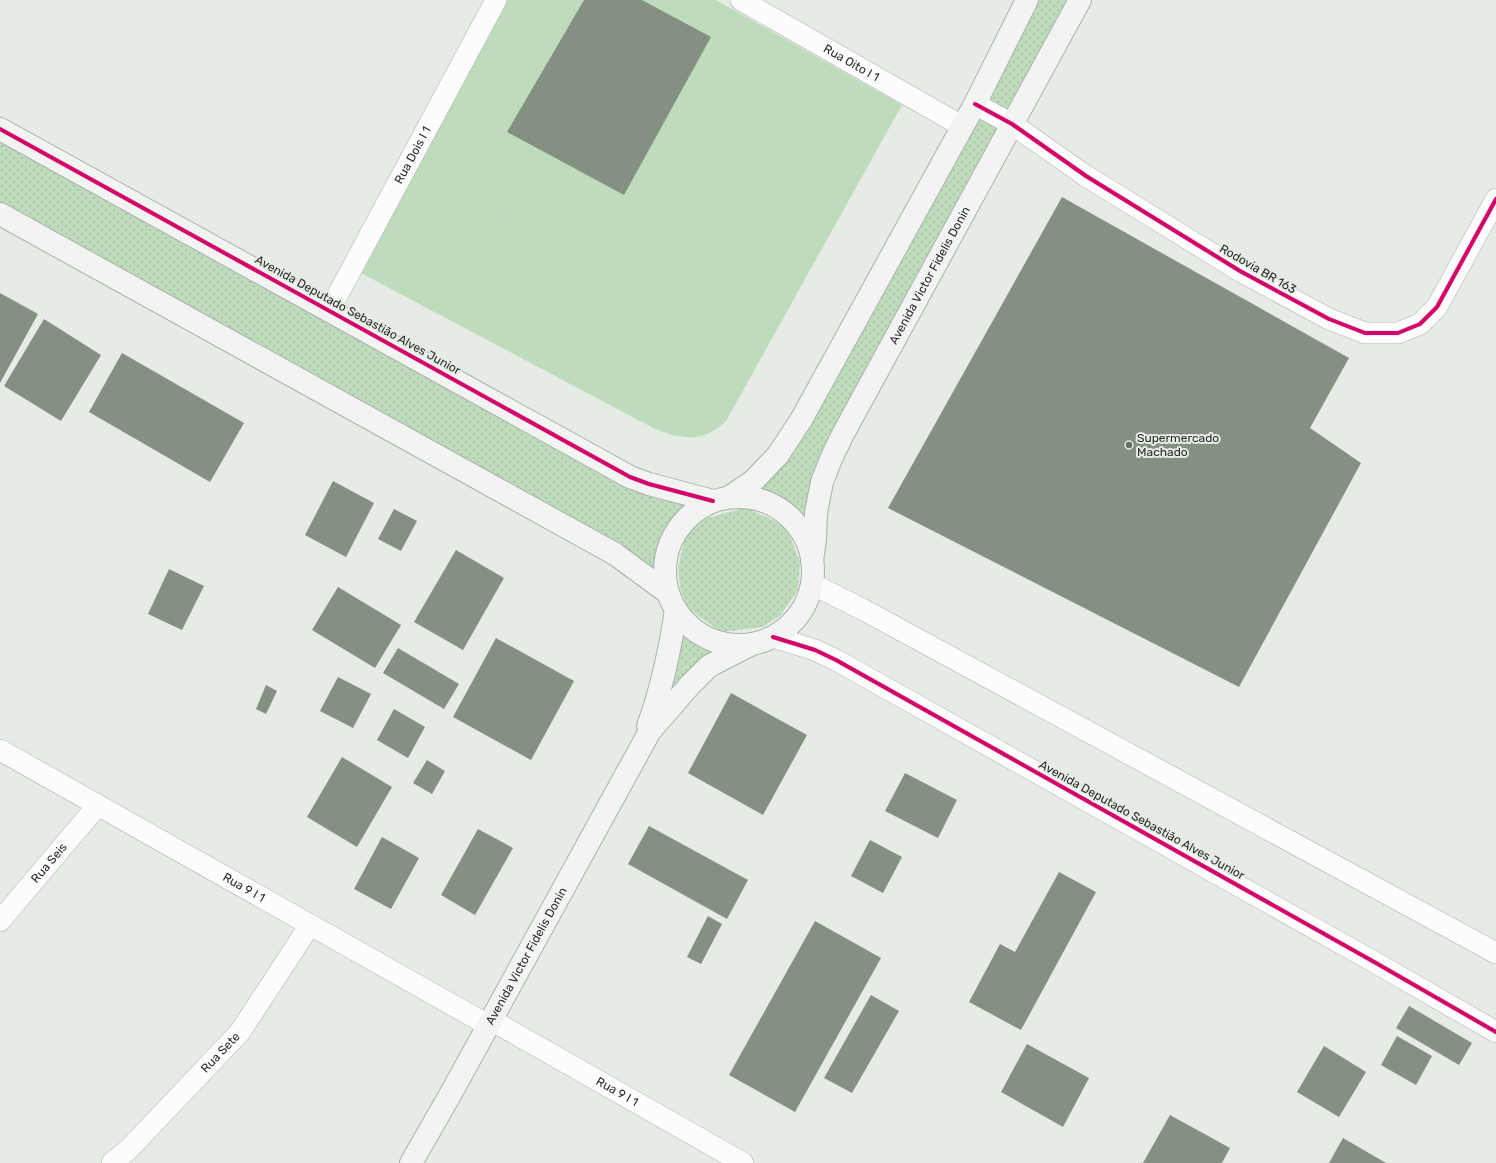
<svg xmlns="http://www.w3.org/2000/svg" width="1496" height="1163" font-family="Rubik,sans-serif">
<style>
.grass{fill:url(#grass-dots)}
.pitch{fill:#bedcbb}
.building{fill:#849082}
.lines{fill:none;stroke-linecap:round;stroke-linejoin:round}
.street-casing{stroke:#acb0ac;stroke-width:22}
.secondary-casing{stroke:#acb0ac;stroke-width:24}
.path{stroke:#d2d4d2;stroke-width:2.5;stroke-dasharray:1 3;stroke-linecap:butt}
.street{stroke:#fbfcfb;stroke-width:21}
.secondary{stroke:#f1f4f0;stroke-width:22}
.cycleway-casing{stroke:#e5ede4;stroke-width:6}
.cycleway{stroke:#d6006c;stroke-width:4}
.poi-dot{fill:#6a6e6a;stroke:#e5ede4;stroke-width:1.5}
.labels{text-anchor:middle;stroke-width:4;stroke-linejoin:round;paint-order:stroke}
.street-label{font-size:12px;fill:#282b28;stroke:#e5ede4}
.poi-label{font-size:12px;fill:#282b28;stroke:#e5ede4;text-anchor:start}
</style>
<defs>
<pattern id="grass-dots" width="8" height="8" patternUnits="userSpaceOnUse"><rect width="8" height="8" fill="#bedcbb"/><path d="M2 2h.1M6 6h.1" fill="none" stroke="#a3bda1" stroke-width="1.8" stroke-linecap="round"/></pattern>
</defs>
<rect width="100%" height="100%" fill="#e6ebe6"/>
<!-- grass -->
<g class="grass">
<path d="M 1034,0 L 1073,0 L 1011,115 L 985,100 Z"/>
<path d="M 978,112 L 1003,126 L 810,528 L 788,504 L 768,493 L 752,491 Z"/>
<path d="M 0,139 L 692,502 L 666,538 L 660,554 L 662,583 L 0,209 Z"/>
<path d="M 747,507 L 759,514 L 781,524 L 790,536 L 800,562 L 798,590 L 780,616 L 762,627 L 722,632 L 701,618 L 688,608 L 681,592 L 678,569 L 685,536 L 704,519 Z"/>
<path d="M 680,626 C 696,643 701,644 724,650 L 662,707 Z"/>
</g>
<!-- pitch -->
<path class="pitch" d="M 504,0 L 716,0 L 902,105 L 726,421 C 702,443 684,440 655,429 L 357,271 Z"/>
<!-- building -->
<g class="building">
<path d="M 584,0 L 642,0 L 711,37 L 624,195 L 507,132 Z"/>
<path d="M 1062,197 L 1349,358 L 1310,428 L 1361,463 L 1239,687 L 888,508 Z"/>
<path d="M 0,293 L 38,314 L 0,383 Z"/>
<path d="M 44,319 L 101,355 L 61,421 L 4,386 Z"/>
<path d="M 122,353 L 244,423 L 210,482 L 89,412 Z"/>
<path d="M 333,481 L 374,503 L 346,557 L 305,535 Z"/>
<path d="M 394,509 L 417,521 L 401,551 L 378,539 Z"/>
<path d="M 456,550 L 504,578 L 463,650 L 414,622 Z"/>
<path d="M 169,569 L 204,586 L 182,630 L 148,614 Z"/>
<path d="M 338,587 L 401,625 L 375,668 L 312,630 Z"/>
<path d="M 496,638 L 574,681 L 531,760 L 453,717 Z"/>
<path d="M 398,648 L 459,684 L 444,709 L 383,673 Z"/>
<path d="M 338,677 L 371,694 L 353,728 L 320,711 Z"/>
<path d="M 266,685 L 277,691 L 266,714 L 256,709 Z"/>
<path d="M 731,693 L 807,735 L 763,815 L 688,773 Z"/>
<path d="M 394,709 L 425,727 L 408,758 L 377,740 Z"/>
<path d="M 342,757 L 392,787 L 357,847 L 307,817 Z"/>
<path d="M 427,760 L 445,771 L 432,794 L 413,783 Z"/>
<path d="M 905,773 L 957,800 L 938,838 L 885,811 Z"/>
<path d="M 649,826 L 748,880 L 727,919 L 628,864 Z"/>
<path d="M 478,829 L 513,848 L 475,915 L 441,895 Z"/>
<path d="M 382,837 L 419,858 L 391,909 L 354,889 Z"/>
<path d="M 870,840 L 902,857 L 883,893 L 851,876 Z"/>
<path d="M 1059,872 L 1096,892 L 1021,1030 L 969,1002 L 1000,944 L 1015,952 Z"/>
<path d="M 708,916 L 722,924 L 701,964 L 687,957 Z"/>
<path d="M 815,921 L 881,958 L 795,1112 L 729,1075 Z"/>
<path d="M 871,995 L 899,1011 L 852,1093 L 824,1078 Z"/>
<path d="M 1409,1006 L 1472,1043 L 1459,1065 L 1396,1028 Z"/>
<path d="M 1397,1036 L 1432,1056 L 1416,1085 L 1381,1065 Z"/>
<path d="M 1027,1044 L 1089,1078 L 1063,1127 L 1001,1092 Z"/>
<path d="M 1324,1046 L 1366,1072 L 1339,1117 L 1297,1092 Z"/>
<path d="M 1170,1115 L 1230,1148 L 1222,1163 L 1143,1163 Z"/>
<path d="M 1343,1138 L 1386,1163 L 1329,1163 Z"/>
</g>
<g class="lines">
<!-- street casing -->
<g class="street-casing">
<g id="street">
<path id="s1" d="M 741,0 L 962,126"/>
<path d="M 975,104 L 1012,124 L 1086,176 L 1240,271 L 1329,319 L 1365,333 L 1398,333 L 1420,324 L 1437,307 L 1496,199"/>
<path id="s2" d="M 329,311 L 496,0"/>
<path d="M 812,584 L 862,609 L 1496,953"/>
<path d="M 773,637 L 815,650 L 836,660 L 1376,963 L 1496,1032"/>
<path id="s3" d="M 0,750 L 488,1025"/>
<path id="s4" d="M 0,921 L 98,805"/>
<path id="s5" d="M 491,1020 L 743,1163"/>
<path id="s6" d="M 112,1163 L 128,1150 L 240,1032 L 310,925"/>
</g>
</g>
<!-- secondary casing -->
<g class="secondary-casing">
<g id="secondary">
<path d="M 0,129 L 630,477 L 649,484 L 713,501"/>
<path d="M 0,214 L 615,554 L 668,593"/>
<path d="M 731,496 L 753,481 L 778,455 L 801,420 L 975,104 L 1027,0"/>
<circle cx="739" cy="571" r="74"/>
<path id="s7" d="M 812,561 L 815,539 L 816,513 L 822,482 L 831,459 L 843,434 L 1080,0"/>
<path d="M 648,726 C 662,688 670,650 676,610"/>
<path id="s8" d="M 411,1163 L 450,1095 L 650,731 L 690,685 L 709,666 L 752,644"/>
</g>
</g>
<!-- path -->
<g class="path">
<path d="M 490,173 L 489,191 L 494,210 L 509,240 L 520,258 L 540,281 L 561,296"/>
<path d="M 376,277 L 396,264 L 441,245 L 503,225 L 543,207"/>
<path d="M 525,362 L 596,233"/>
</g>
<!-- street -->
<use href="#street" class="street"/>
<!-- secondary -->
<use href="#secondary" class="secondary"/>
<!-- cycleway casing -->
<g class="cycleway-casing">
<g id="cycleway">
<path d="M 975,104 L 1012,124 L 1086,176 L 1240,271 L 1329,319 L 1365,333 L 1398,333 L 1420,324 L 1437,307 L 1496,199"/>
<path d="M 0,129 L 630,477 L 649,484 L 713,501"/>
<path d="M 773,637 L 815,650 L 836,660 L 1376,963 L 1496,1032"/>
</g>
</g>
<!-- cycleway -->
<use href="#cycleway" class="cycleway"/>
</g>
<!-- markers -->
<circle class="poi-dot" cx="1129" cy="445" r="4"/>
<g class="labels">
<!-- street labels -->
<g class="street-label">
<text dy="4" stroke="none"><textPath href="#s1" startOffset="127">Rua Oito I 1</textPath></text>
<text dy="4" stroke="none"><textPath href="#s2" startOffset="177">Rua Dois I 1</textPath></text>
<text transform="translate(1258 269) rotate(30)" y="4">Rodovia BR 163</text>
<text dy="4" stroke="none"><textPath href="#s7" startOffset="313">Avenida Victor Fidelis Donin</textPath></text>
<text transform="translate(358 315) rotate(29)" y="4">Avenida Deputado Sebastião Alves Junior</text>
<text transform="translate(1142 820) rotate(29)" y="4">Avenida Deputado Sebastião Alves Junior</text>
<text dy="4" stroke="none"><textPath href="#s4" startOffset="76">Rua Seis</textPath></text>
<text dy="4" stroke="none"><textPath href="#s3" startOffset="280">Rua 9 I 1</textPath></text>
<text dy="4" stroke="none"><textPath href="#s8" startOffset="237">Avenida Victor Fidelis Donin</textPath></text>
<text dy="4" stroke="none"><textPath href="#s6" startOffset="155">Rua Sete</textPath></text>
<text dy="4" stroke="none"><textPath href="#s5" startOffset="145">Rua 9 I 1</textPath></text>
</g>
<!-- poi labels -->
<g class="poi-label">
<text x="1137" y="442">Supermercado<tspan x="1137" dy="14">Machado</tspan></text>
</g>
</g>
</svg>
